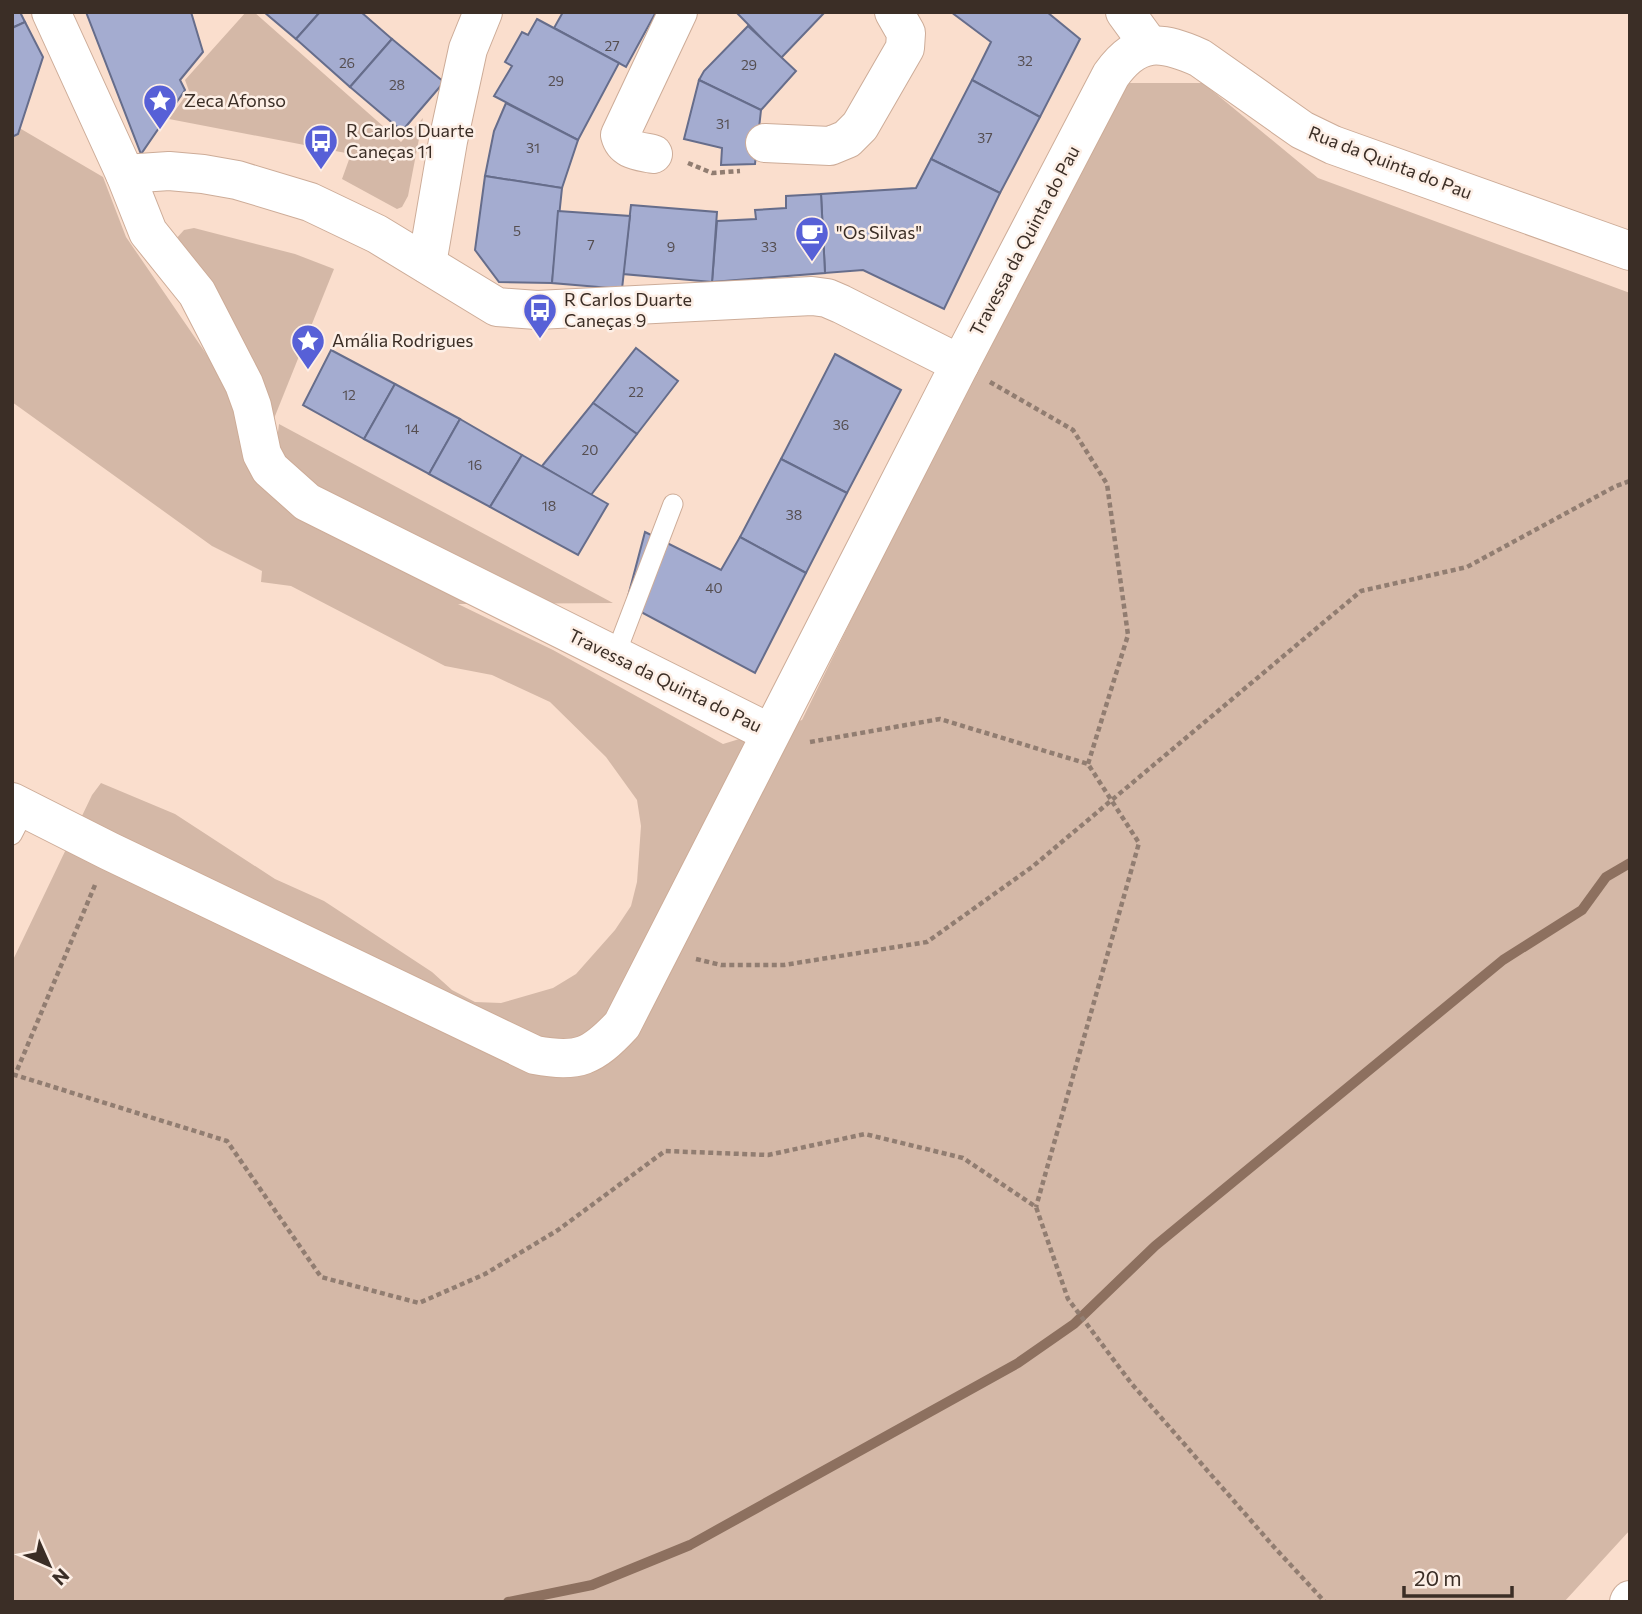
<svg xmlns="http://www.w3.org/2000/svg" width="1642" height="1614" font-family="Commissioner,sans-serif">
<style>
.green{fill:#d4b8a7}
.lines{fill:none;stroke-linecap:round;stroke-linejoin:round}
.stream{stroke:#8d705f;stroke-width:10}
.building{fill:#a4acd0;stroke:#666d8b;stroke-width:2}
.lane-casing{stroke:#cdac98;stroke-width:21}
.street-casing{stroke:#cdac98;stroke-width:40}
.path{stroke:#917d71;stroke-width:4.5;stroke-dasharray:5 3.5;stroke-linecap:butt}
.lane{stroke:#fff;stroke-width:19}
.street{stroke:#fff;stroke-width:38}
.labels{text-anchor:middle;stroke-width:5;stroke-linejoin:round;paint-order:stroke}
.number-label{font-size:14px;fill:#554e50}
.poi-label{font-size:18px;fill:#3b2e26;stroke:#fdefe6;text-anchor:start}
.street-label{font-size:18px;fill:#3b2e26;stroke:#fdefe6}
</style>
<rect width="100%" height="100%" fill="#fadecd"/>
<!-- green -->
<g class="green">
<path d="M 246,12 L 254,12 L 401,142 L 423,118 L 408,196 L 402,207 L 397,209 L 342,179 L 351,154 L 169,119 L 189,91 L 185,80 Z"/>
<path d="M 1115,83 L 1203,83 L 1318,178 L 1630,293 L 1630,1530 L 1564,1602 L 12,1602 L 12,962 L 92,795 L 101,783 L 175,814 L 275,879 L 324,901 L 432,972 L 452,990 L 475,1002 L 501,1003 L 553,988 L 576,974 L 615,930 L 631,906 L 637,882 L 641,826 L 637,800 L 606,757 L 550,702 L 492,675 L 445,666 L 291,586 L 261,582 L 262,571 L 212,546 L 12,402 L 12,128 L 16,126 L 103,177 L 126,237 L 244,409 L 272,480 L 279,424 L 613,603 L 458,604 L 553,650 L 723,744 L 802,720 Z"/>
<path d="M 194,228 L 295,254 L 334,269 L 273,421 L 175,240 L 184,230 Z"/>
</g>
<g class="lines">
<!-- stream -->
<path class="stream" d="M 508,1602 L 592,1585 L 690,1545 L 1018,1363 L 1074,1324 L 1155,1246 L 1503,960 L 1582,910 L 1606,877 L 1630,863"/>
</g>
<!-- building -->
<g class="building">
<path d="M 12,12 L 20,12 L 25,22 L 12,28 Z"/>
<path d="M 86,12 L 191,12 L 203,52 L 180,80 L 185,90 L 141,154 Z"/>
<path d="M 264,12 L 320,12 L 296,39 Z"/>
<path d="M 320,12 L 361,12 L 392,39 L 350,87 L 296,39 Z"/>
<path d="M 563,12 L 656,12 L 626,67 L 554,28 Z"/>
<path d="M 736,12 L 825,12 L 781,58 Z"/>
<path d="M 951,12 L 1047,12 L 1080,39 L 1040,117 L 972,80 L 991,42 Z"/>
<path d="M 537,19 L 619,63 L 578,140 L 494,96 L 512,66 L 505,62 L 522,32 L 528,35 Z"/>
<path d="M 25,22 L 43,57 L 18,134 L 12,137 L 12,28 Z"/>
<path d="M 748,26 L 796,71 L 761,110 L 699,80 L 704,71 Z"/>
<path d="M 392,39 L 444,82 L 402,131 L 350,87 Z"/>
<path d="M 699,80 L 761,110 L 755,164 L 721,165 L 722,148 L 684,139 Z"/>
<path d="M 972,80 L 1040,117 L 1000,193 L 931,159 Z"/>
<path d="M 506,103 L 578,140 L 562,188 L 485,176 L 494,131 Z"/>
<path d="M 931,159 L 1000,193 L 944,309 L 863,270 L 825,273 L 821,194 L 916,188 Z"/>
<path d="M 485,176 L 562,188 L 552,283 L 499,282 L 475,250 Z"/>
<path d="M 821,194 L 825,273 L 712,282 L 717,221 L 756,219 L 755,210 L 786,208 L 786,196 Z"/>
<path d="M 631,205 L 717,212 L 712,282 L 623,274 Z"/>
<path d="M 558,211 L 630,216 L 622,289 L 552,283 Z"/>
<path d="M 636,348 L 678,381 L 637,434 L 593,403 Z"/>
<path d="M 331,350 L 395,384 L 364,439 L 303,405 Z"/>
<path d="M 835,354 L 901,390 L 847,493 L 781,459 Z"/>
<path d="M 395,384 L 460,419 L 429,474 L 364,439 Z"/>
<path d="M 593,403 L 637,434 L 591,495 L 542,466 Z"/>
<path d="M 460,419 L 522,455 L 490,507 L 429,474 Z"/>
<path d="M 522,455 L 608,504 L 578,555 L 490,507 Z"/>
<path d="M 781,459 L 847,493 L 806,573 L 740,537 Z"/>
<path d="M 645,532 L 721,570 L 740,537 L 806,573 L 755,673 L 626,604 Z"/>
</g>
<g class="lines">
<!-- lane casing -->
<g class="lane-casing">
<g id="lane">
<path d="M 615,656 L 673,504"/>
<path d="M 12,835 L 26,808"/>
</g>
</g>
<!-- street casing -->
<g class="street-casing">
<g id="street">
<path d="M 51,12 L 125,174 L 169,171 L 203,174 L 237,180 L 310,202 L 377,234 L 497,307 L 537,310 L 812,296 L 827,298 L 841,304 L 960,364"/>
<path d="M 1125,12 L 1149,45"/>
<path d="M 765,143 L 830,146 L 847,139 L 860,126 L 905,48 L 906,33 L 894,12"/>
<path d="M 653,154 C 639,151 624,151 620,135 L 678,12"/>
<path d="M 125,174 L 148,232 L 197,293 L 244,384 L 252,406 L 262,454 L 270,469 L 307,502 L 770,733"/>
<path d="M 427,264 L 448,141 L 468,49 L 483,12"/>
<path d="M 12,802 L 109,851 L 535,1055 C 579,1063 592,1057 622,1025 L 960,364 L 1111,75 C 1138,37 1162,41 1200,58 L 1302,130 L 1333,145 L 1630,251"/>
<path d="M 1629,1602 L 1630,1600"/>
</g>
</g>
<!-- path -->
<g class="path">
<path d="M 688,163 L 712,173 L 740,171"/>
<path d="M 990,382 L 1073,430 L 1107,484 L 1128,635 L 1088,764"/>
<path d="M 810,742 L 940,719 L 1088,764 L 1139,843 L 1036,1207"/>
<path d="M 95,885 L 15,1075 L 227,1141 L 321,1277 L 419,1303 L 485,1274 L 558,1230 L 665,1151 L 768,1155 L 865,1134 L 963,1158 L 1036,1207 L 1068,1299 L 1131,1383 L 1274,1547 L 1325,1602"/>
<path d="M 696,959 L 721,965 L 784,965 L 927,942 L 1032,867 L 1361,591 L 1467,567 L 1616,486 L 1630,481"/>
</g>
<!-- lane -->
<use href="#lane" class="lane"/>
<!-- street -->
<use href="#street" class="street"/>
</g>
<!-- icons -->
<defs>
<g id="sight-pin" transform="scale(1.75)"><path d="M0 17L-7.5 6A9.5 9.5 0 1 1 7.5 6Z" fill="#5760d7" stroke="#fdefe6"/><path d="M0-6L1.8-2.2L6-1.7L2.9 1.2L3.7 5.4L0 3.3L-3.7 5.4L-2.9 1.2L-6-1.7L-1.8-2.2Z" fill="#fff"/></g>
<g id="bus-pin" transform="scale(1.75)"><path d="M0 17L-7.5 6A9.5 9.5 0 1 1 7.5 6Z" fill="#5760d7" stroke="#fdefe6"/><path d="M-5-6H5V4H4V6H2V4H-2V6H-4V4H-5ZM-3.5-4V0h7V-4ZM-3.5 1.2v1.5H-2V1.2ZM2 1.2v1.5H3.5V1.2Z" fill="#fff"/></g>
<g id="cafe-pin" transform="scale(1.75)"><path d="M0 17L-7.5 6A9.5 9.5 0 1 1 7.5 6Z" fill="#5760d7" stroke="#fdefe6"/><path d="M-5.5-4.5H6V0H3Q3 3.5 0 3.5H-2.5Q-5.5 3.5-5.5 0ZM3-3.2v2h1.7v-2ZM-6 4.5H4V6H-6Z" fill="#fff"/></g>
</defs>
<g fill-rule="evenodd">
<use href="#sight-pin" x="160" y="101"/>
<use href="#bus-pin" x="321" y="141"/>
<use href="#cafe-pin" x="812" y="233"/>
<use href="#bus-pin" x="540" y="310"/>
<use href="#sight-pin" x="308" y="341"/>
</g>
<g class="labels">
<!-- number labels -->
<g class="number-label">
<text x="612" y="51">27</text>
<text x="1025" y="66">32</text>
<text x="347" y="68">26</text>
<text x="749" y="70">29</text>
<text x="556" y="86">29</text>
<text x="397" y="90">28</text>
<text x="723" y="129">31</text>
<text x="985" y="143">37</text>
<text x="533" y="153">31</text>
<text x="517" y="236">5</text>
<text x="591" y="250">7</text>
<text x="671" y="252">9</text>
<text x="769" y="252">33</text>
<text x="636" y="397">22</text>
<text x="349" y="400">12</text>
<text x="841" y="430">36</text>
<text x="412" y="434">14</text>
<text x="590" y="455">20</text>
<text x="475" y="470">16</text>
<text x="549" y="511">18</text>
<text x="794" y="520">38</text>
<text x="714" y="593">40</text>
</g>
<!-- poi labels -->
<g class="poi-label">
<text x="184" y="107">Zeca Afonso</text>
<text x="346" y="137">R Carlos Duarte<tspan x="346" dy="21">Caneças 11</tspan></text>
<text x="836" y="239">"Os Silvas"</text>
<text x="564" y="306">R Carlos Duarte<tspan x="564" dy="21">Caneças 9</tspan></text>
<text x="332" y="347">Amália Rodrigues</text>
</g>
<!-- street labels -->
<g class="street-label">
<text transform="translate(1390 163) rotate(21)" y="6">Rua da Quinta do Pau</text>
<text transform="translate(1025 241) rotate(-62)" y="6">Travessa da Quinta do Pau</text>
<text transform="translate(665 681) rotate(26)" y="6">Travessa da Quinta do Pau</text>
</g>
</g>
<!-- border -->
<rect width="1642" height="1614" fill="none" stroke="#3b2e26" stroke-width="28"/>
<!-- north arrow -->
<g transform="translate(49 1565) rotate(135)" stroke="#fdefe6" stroke-width="5" paint-order="stroke">
<path d="M0-5L12 26L0 18L-12 26Z" fill="#3b2e26"/>
<text y="-10" font-size="19" font-weight="bold" text-anchor="middle" fill="#3b2e26">N</text>
</g>
<!-- scale -->
<path d="M1404 1586v10h108v-10" fill="none" stroke="#3b2e26" stroke-width="3.5"/>
<text x="1414" y="1586" font-size="21" fill="#3b2e26" stroke="#fdefe6" stroke-width="5" paint-order="stroke">20 m</text>
</svg>
